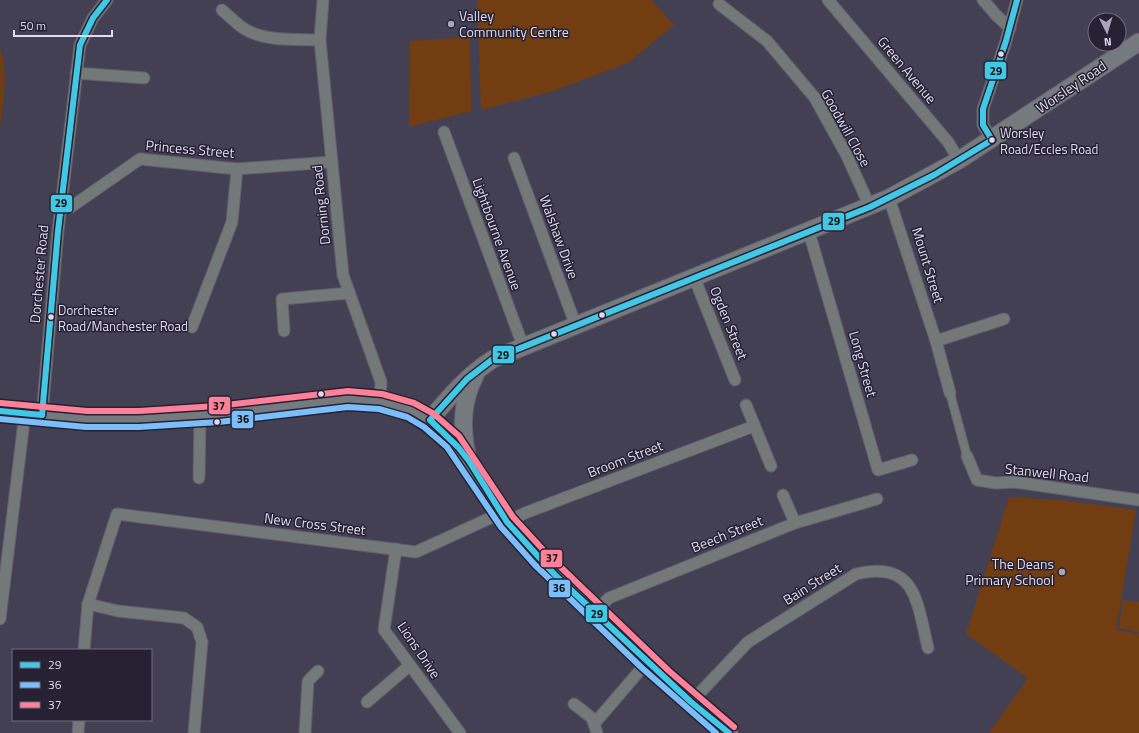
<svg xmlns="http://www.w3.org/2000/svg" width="1139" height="733" font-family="'Titillium Web',sans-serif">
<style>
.green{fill:#723d10}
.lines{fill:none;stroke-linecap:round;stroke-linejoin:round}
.pedestrian-casing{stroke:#615e6e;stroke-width:10}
.minor-casing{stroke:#615e6e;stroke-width:13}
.primary-casing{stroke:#615e6e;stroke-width:19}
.pedestrian{stroke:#737979;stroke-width:8}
.minor{stroke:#737979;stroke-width:11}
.primary{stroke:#747a7e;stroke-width:17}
.bus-1-casing{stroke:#262233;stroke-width:9}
.bus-2-casing{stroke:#262233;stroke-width:9}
.bus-3-casing{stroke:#262233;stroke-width:9}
.bus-1{stroke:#40c8e6;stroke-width:6}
.bus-2{stroke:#7abffc;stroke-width:6}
.bus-3{stroke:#ff8098;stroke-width:6}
.poi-dot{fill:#a9a5ba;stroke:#262233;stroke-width:1.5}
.bus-dot{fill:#dfdbf1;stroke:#262233;stroke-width:1.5}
.labels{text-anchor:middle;stroke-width:3;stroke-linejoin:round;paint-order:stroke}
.bus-label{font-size:13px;fill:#dfdbf1;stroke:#262233;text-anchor:start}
.poi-label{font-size:14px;fill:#dfdbf1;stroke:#262233;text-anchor:start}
.street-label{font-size:14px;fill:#dfdbf1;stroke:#262233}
.line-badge{stroke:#262233;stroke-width:1.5}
.pale-badge-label{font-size:11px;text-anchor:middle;font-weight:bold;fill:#111}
</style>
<rect width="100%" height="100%" fill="#444053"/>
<!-- green -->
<g class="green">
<path d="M 477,0 L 651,0 L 674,25 L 628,63 L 553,91 L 481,110 Z"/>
<path d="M 470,37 L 471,111 L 409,127 L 410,41 Z"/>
<path d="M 0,49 C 9,73 3,102 0,127 Z"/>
<path d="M 1009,497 L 1060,500 L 1136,510 L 1116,630 L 1139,634 L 1139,733 L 989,733 L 1028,678 L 966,634 Z"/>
<path d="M 1123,600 L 1139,602 L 1139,632 L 1119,628 Z"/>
</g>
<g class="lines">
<!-- pedestrian casing -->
<g class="pedestrian-casing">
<path id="pedestrian" d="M 950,393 L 967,456"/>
</g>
<!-- minor casing -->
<g class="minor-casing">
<g id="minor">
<path d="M 323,0 L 320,40 L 343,275 L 381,382 L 380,401"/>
<path d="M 828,0 L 948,142 L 959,160"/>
<path d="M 983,0 L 996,15 L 1010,28"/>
<path d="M 719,4 L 767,41 L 815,98 L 847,156 L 870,207"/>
<path d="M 222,10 C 229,16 236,23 243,28 C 264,42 296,39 320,40"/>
<path d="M 76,73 L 144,78"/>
<path d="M 444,132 L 523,346"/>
<path d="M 992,140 L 983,125 L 983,109 L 1006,41 L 1017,0"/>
<path d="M 514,158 L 576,326"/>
<path d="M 889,198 L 936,341 L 950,393"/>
<path d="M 61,206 L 71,207 L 140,159 L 237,169 L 331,162"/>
<path d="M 809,232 L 878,470 L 912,460"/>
<path d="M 694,277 L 735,380"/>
<path d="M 192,327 L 232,222 L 237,169"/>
<path d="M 284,331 L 282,299 L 349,293"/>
<path d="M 936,341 L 1004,319"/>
<path d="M 746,405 L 771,466"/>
<path d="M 42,415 L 58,231 L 80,45 L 93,18 L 107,0"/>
<path d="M 967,456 L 977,480 L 996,483 L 1015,482 L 1139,500"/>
<path d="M 199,478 L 200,415"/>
<path d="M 783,495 L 795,523"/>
<path d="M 507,522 L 525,513 L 754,426"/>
<path d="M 396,549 L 384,630 L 460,733"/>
<path d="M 88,604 L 118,611 L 184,618 L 197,627 L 202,642 L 194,733"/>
<path d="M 595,612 L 609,598 L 795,523 L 877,499"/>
<path d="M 0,619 L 25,413"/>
<path d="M 84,650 L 88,604 L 117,514 L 416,552 L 501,513"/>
<path d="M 367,702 L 409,666"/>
<path d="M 691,702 L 748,642 L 856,574 C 917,559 917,604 928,648"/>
<path d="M 574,704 L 592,718 L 597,733"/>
<path d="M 594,724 L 648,661"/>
<path d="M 78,733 L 79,720"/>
<path d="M 305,733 L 308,681 L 318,671"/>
</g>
</g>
<!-- primary casing -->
<g class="primary-casing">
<g id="primary">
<path d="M 0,411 C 46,416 93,421 139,419 C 209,417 279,407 348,399 C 377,399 405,404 429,420 C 467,445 480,489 507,522 C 536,557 569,586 601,617 C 642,657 684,697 729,733"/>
<path d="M 430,420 C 449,397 468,375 493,359 L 889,198 L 959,160 L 1139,42"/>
<path d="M 468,459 C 461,431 461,402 475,376"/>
</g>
</g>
<!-- pedestrian -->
<use href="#pedestrian" class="pedestrian"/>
<!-- minor -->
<use href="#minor" class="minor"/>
<!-- primary -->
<use href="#primary" class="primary"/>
<!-- bus-1 casing -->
<g class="bus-1-casing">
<g id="bus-1">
<path d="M 992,140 L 983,125 L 983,109 L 1006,41 L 1017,0"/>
<path d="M 0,411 L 42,415"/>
<path d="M 42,415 L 58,231 L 80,45 L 93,18 L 107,0"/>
<path d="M 729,733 L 691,702 L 556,576 L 507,522 L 469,461 L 458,447 L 430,420 L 467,379 L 493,359 L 870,207 L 934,175 L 992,140"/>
</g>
</g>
<!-- bus-2 casing -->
<g class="bus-2-casing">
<path id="bus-2" d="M 0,419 L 86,427 L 139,427 L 219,422 L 348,407 L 379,409 L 407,417 L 424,427 L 447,447 L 501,527 L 535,565 L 642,668 L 716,733"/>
</g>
<!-- bus-3 casing -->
<g class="bus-3-casing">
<path id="bus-3" d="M 1,403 L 87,411 L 139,411 L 217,406 L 348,391 L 382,394 L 414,403 L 434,414 L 459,436 L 513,517 L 547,554 L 669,671 L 734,727"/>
</g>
<!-- bus-1 -->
<use href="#bus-1" class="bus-1"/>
<!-- bus-2 -->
<use href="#bus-2" class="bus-2"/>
<!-- bus-3 -->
<use href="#bus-3" class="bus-3"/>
</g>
<!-- markers -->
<g class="poi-dot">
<circle cx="451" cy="24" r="4"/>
<circle cx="1062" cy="572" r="4"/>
</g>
<g class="bus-dot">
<circle cx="1001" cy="54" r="3.5"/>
<circle cx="992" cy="140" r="3.5"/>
<circle cx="602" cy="315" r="3.5"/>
<circle cx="51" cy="317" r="3.5"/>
<circle cx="554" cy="334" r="3.5"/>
<circle cx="321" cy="394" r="3.5"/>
<circle cx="217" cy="422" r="3.5"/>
</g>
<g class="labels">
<!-- bus labels -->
<g class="bus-label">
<text x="1000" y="138">Worsley<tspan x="1000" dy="16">Road/Eccles Road</tspan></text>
<text x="58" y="315">Dorchester<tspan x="58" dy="16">Road/Manchester Road</tspan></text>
</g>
<!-- poi labels -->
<g class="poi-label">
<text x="459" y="21">Valley<tspan x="459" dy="16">Community Centre</tspan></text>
<text x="1054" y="569" text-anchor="end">The Deans<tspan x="1054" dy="16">Primary School</tspan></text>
</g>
<!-- street labels -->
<g class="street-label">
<text transform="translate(907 70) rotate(50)" y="5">Green Avenue</text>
<text transform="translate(1071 87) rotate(-34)" y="5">Worsley Road</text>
<text transform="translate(846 128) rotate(61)" y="5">Goodwill Close</text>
<text transform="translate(190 149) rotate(5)" y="5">Princess Street</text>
<text transform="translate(321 205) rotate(-96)" y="5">Dorning Road</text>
<text transform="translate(497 234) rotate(70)" y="5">Lightbourne Avenue</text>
<text transform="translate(559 237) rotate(70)" y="5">Walshaw Drive</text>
<text transform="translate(928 265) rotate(73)" y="5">Mount Street</text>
<text transform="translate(39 274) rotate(-85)" y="5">Dorchester Road</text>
<text transform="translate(729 323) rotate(68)" y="5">Ogden Street</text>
<text transform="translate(863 364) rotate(74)" y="5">Long Street</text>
<text transform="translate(625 459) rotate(-21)" y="5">Broom Street</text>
<text transform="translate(1047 473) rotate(6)" y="5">Stanwell Road</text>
<text transform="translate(315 524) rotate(7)" y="5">New Cross Street</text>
<text transform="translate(727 534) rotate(-22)" y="5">Beech Street</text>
<text transform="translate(812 584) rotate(-32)" y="5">Bain Street</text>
<text transform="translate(419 650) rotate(56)" y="5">Lions Drive</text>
</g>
</g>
<g class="line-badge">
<rect x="984" y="61" width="23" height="19" rx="4" fill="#40c8e6"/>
<rect x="50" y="194" width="23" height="19" rx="4" fill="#40c8e6"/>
<rect x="822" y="212" width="23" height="19" rx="4" fill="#40c8e6"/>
<rect x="492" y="345" width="23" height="19" rx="4" fill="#40c8e6"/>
<rect x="208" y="396" width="23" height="19" rx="4" fill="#ff8098"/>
<rect x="231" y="410" width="23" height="19" rx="4" fill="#7abffc"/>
<rect x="540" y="549" width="23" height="19" rx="4" fill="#ff8098"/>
<rect x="548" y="579" width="23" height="19" rx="4" fill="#7abffc"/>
<rect x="585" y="604" width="23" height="19" rx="4" fill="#40c8e6"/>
</g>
<g class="pale-badge-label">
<text x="996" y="75">29</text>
<text x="61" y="207">29</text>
<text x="834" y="225">29</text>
<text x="503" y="359">29</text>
<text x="219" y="410">37</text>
<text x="243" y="423">36</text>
<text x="552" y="562">37</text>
<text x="559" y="592">36</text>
<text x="597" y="618">29</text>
</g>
<!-- legend -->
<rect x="12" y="649" width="140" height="72" fill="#262233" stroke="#706c7f"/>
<rect x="20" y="662" width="20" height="6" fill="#40c8e6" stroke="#706c7f"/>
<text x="48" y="669" font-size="12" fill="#dfdbf1">29</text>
<rect x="20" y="682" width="20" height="6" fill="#7abffc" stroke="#706c7f"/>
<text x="48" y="689" font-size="12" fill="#dfdbf1">36</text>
<rect x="20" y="702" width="20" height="6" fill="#ff8098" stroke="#706c7f"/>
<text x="48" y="709" font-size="12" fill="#dfdbf1">37</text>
<!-- north arrow -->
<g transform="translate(1107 32) rotate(175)"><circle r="19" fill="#262233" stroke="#706c7f"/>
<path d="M0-3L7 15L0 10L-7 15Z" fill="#a9a5ba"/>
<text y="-6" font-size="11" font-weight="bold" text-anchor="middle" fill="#dfdbf1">N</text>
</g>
<!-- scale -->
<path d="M14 30v6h98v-6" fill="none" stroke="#dfdbf1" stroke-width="2"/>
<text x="20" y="30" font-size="12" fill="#dfdbf1" stroke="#262233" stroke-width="3" paint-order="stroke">50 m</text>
</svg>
